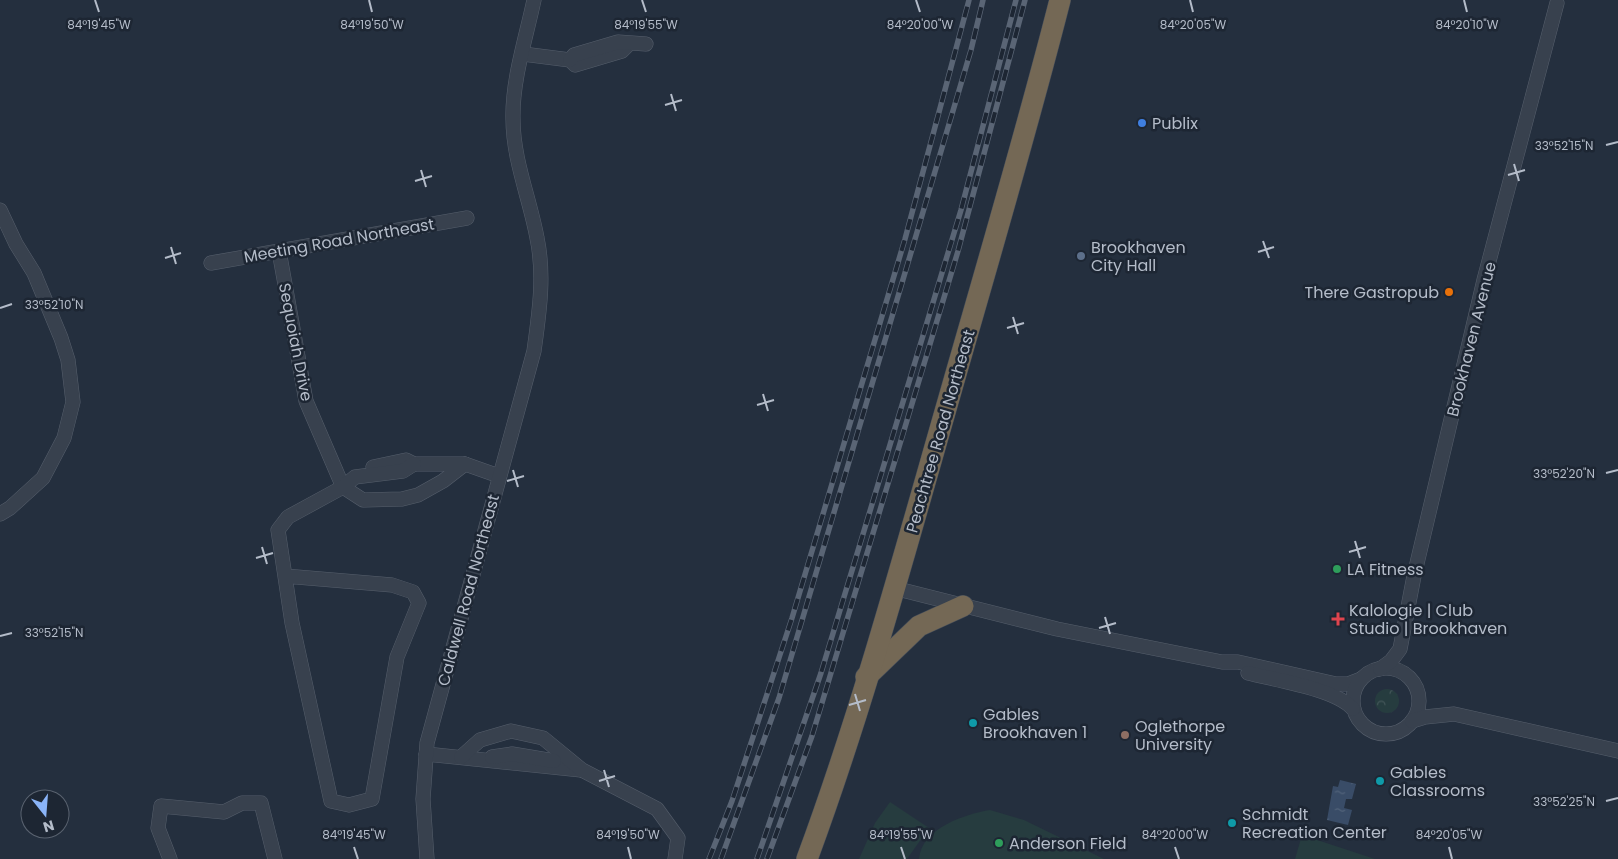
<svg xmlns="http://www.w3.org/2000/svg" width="1618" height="859" font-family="Poppins,sans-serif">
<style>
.forest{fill:url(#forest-crowns)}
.green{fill:#263c3f}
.water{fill:url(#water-ripples)}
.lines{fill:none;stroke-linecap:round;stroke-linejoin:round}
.minor-casing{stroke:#565f6c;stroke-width:15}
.highway-casing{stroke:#434c59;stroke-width:22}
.minor{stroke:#38414e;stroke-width:14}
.highway{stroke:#746855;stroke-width:21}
.rail-casing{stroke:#5a6575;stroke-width:5.5}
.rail{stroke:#1d2633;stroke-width:4;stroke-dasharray:11;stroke-linecap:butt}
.ticks{fill:none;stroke:#b4bcc9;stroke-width:2}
.shop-dot{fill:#3f7fe0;stroke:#1d2633;stroke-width:2}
.service-dot{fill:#5c6f8a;stroke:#1d2633;stroke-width:2}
.food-dot{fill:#e8710a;stroke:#1d2633;stroke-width:2}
.leisure-dot{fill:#2e9e5b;stroke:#1d2633;stroke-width:2}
.health-dot{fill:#e0444e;stroke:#1d2633;stroke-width:2}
.culture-dot{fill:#0f9aa8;stroke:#1d2633;stroke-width:2}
.education-dot{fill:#8d6e63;stroke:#1d2633;stroke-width:2}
.labels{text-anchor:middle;stroke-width:5;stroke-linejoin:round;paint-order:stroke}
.poi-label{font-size:16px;fill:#b4bcc9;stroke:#1d2633;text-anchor:start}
.street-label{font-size:16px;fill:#b4bcc9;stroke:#1d2633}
.ticks-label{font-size:12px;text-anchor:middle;fill:#b4bcc9;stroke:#1d2633;stroke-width:5;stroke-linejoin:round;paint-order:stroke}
</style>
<defs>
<pattern id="forest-crowns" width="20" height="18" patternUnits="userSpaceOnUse" patternTransform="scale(1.25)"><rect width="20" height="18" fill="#263c3f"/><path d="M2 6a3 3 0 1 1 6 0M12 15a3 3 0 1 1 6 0" fill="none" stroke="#435659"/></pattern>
<pattern id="water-ripples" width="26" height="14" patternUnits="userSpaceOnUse" patternTransform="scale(1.25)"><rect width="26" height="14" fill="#394c67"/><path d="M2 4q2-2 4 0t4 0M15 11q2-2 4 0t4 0" fill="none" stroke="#53647b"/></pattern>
</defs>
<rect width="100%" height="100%" fill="#242f3e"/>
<!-- forest -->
<circle class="forest" cx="1387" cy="701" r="12"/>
<!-- green -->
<g class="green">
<path d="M 890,802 L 929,828 L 907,859 L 859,859 L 875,823 Z"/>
<path d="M 990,810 L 1024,820 L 1104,859 L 919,859 C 921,828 966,814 990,810 Z"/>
<path d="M 1302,835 L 1375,859 L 1295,859 Z"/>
</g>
<!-- water -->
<path class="water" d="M 1340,780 L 1356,784 L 1352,799 L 1346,799 L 1344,808 L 1352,810 L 1348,825 L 1327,820 L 1333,786 L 1338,787 Z"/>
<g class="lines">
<!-- minor casing -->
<g class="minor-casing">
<g id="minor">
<path d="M 523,54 L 570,60 L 575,65 L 622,51 L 629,44"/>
<path d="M 570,60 L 574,55 L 618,42 L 646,44"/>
<path d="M 0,210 L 16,244 L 34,273 L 61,338 L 68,360 L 73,402 L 64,438 L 43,478 L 10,508 L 0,514"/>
<path d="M 279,251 L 306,401 L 343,487 L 363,500 L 402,499 L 418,495 L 443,481 L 465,464"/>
<path d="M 211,263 L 467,218"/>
<path d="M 373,467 L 406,460 L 414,464 L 465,464 L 499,476"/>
<path d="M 285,576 L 392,585 L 413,592 L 419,603 L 397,657 L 372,799 L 349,805 L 331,801 L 292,623 L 278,530 L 288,517 L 343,487 L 355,477 L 403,471 L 414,464"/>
<path d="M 894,588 L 1057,629 L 1222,662 L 1238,662 L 1336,684 L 1348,684 L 1361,679"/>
<circle cx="1386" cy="701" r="33"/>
<path d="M 1380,669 L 1391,661 L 1400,649 L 1414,576 L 1484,280 L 1557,3"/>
<path d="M 1248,673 C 1275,680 1336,689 1353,709"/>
<path d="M 1412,721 L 1425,717 L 1454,714 L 1618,751"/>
<path d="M 426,754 L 581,770"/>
<path d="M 461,757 L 480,740 L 511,731 L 543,738 L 582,770 L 657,809 L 678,838 L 675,859"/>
<path d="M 492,757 L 512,754 L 554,761"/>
<path d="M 170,859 L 158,828 L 161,806 L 224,812 L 242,803 L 261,803 L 275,859"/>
<path d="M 427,859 L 423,799 L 427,743 L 534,351 C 539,314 545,276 537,238 C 530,199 513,160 513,119 C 512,80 526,38 534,0"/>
</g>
</g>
<!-- highway casing -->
<g class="highway-casing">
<g id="highway">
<path d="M 866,677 L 919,626 L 963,606"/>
<path d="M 807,859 C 861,713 902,562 945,412 C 984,275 1025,138 1060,0"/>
</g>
</g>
<!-- minor -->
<use href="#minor" class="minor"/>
<!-- highway -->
<use href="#highway" class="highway"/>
<!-- rail casing -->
<g class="rail-casing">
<g id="rail">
<path d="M 709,859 L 732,801 L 792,618 L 905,239 L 969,0"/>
<path d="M 721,859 L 779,698 L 971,50 L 983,0"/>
<path d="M 757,859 L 821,673 L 961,210 L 1016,0"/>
<path d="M 767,859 L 812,736 L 958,251 L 1025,0"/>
</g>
</g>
<!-- rail -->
<use href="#rail" class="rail"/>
</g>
<!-- ticks -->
<path class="ticks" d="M 95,0 L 99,12M 369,0 L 372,12M 642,0 L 646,12M 916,0 L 920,12M 1190,0 L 1193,12M 1464,0 L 1467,12M 671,94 L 676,111M 665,105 L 682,100M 1606,145 L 1618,142M 1514,164 L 1519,181M 421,170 L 426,187M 1508,175 L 1525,170M 415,181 L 432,176M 1263,241 L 1269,258M 171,247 L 176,264M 1258,252 L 1274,247M 165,258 L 181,253M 0,308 L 12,304M 1013,317 L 1018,334M 1007,328 L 1024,323M 763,394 L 768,411M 757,405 L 774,400M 513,470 L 518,487M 1606,473 L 1618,470M 507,481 L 524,476M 1355,541 L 1360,558M 262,547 L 267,564M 1349,552 L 1366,547M 256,558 L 273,553M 1105,617 L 1110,634M 1099,628 L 1116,623M 0,636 L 12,633M 855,694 L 860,711M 849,705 L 866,700M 604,770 L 609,787M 599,781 L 615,776M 1606,801 L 1618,798M 354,847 L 358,859M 628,847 L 631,859M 901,847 L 905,859M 1175,847 L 1179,859M 1449,847 L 1452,859"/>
<!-- markers -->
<circle class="shop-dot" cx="1142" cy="123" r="5"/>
<circle class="service-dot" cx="1081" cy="256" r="5"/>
<circle class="food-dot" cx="1449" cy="292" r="5"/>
<g class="leisure-dot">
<circle cx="1337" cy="569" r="5"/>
<circle cx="999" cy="843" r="5"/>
</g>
<path class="health-dot" d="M1335.5 611.5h5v5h5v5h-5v5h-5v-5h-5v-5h5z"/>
<g class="culture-dot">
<circle cx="973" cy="723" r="5"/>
<circle cx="1380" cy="781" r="5"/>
<circle cx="1232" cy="823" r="5"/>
</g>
<circle class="education-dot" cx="1125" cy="735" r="5"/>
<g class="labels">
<!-- poi labels -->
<g class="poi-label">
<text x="1152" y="129">Publix</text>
<text x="1091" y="253">Brookhaven<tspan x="1091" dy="18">City Hall</tspan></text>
<text x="1439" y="298" text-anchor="end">There Gastropub</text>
<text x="1347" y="575">LA Fitness</text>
<text x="1349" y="616">Kalologie | Club<tspan x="1349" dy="18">Studio | Brookhaven</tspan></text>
<text x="983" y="720">Gables<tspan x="983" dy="18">Brookhaven 1</tspan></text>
<text x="1135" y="732">Oglethorpe<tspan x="1135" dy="18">University</tspan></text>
<text x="1390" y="778">Gables<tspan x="1390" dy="18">Classrooms</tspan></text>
<text x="1242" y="820">Schmidt<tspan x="1242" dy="18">Recreation Center</tspan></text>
<text x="1009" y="849">Anderson Field</text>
</g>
<!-- street labels -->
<g class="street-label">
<text transform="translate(339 240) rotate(-10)" y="6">Meeting Road Northeast</text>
<text transform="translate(1471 339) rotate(-76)" y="6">Brookhaven Avenue</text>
<text transform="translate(296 342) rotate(79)" y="6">Sequoiah Drive</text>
<text transform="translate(940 431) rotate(-74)" y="6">Peachtree Road Northeast</text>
<text transform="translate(468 590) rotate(-75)" y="6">Caldwell Road Northeast</text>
</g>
</g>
<g class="ticks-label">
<text x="99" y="29">84°19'45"W</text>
<text x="372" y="29">84°19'50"W</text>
<text x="646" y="29">84°19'55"W</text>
<text x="920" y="29">84°20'00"W</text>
<text x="1193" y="29">84°20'05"W</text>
<text x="1467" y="29">84°20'10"W</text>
<text x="1564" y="150">33°52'15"N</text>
<text x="54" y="309">33°52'10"N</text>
<text x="1564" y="478">33°52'20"N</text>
<text x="54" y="637">33°52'15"N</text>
<text x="1564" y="806">33°52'25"N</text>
<text x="354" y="839">84°19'45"W</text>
<text x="628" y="839">84°19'50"W</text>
<text x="901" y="839">84°19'55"W</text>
<text x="1175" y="839">84°20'00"W</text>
<text x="1449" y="839">84°20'05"W</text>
</g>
<!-- north arrow -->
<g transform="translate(45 814) rotate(163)"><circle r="24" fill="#1d2633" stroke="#59626f"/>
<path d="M0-4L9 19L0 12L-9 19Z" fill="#8ab4f8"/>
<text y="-8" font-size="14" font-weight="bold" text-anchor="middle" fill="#b4bcc9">N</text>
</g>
</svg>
